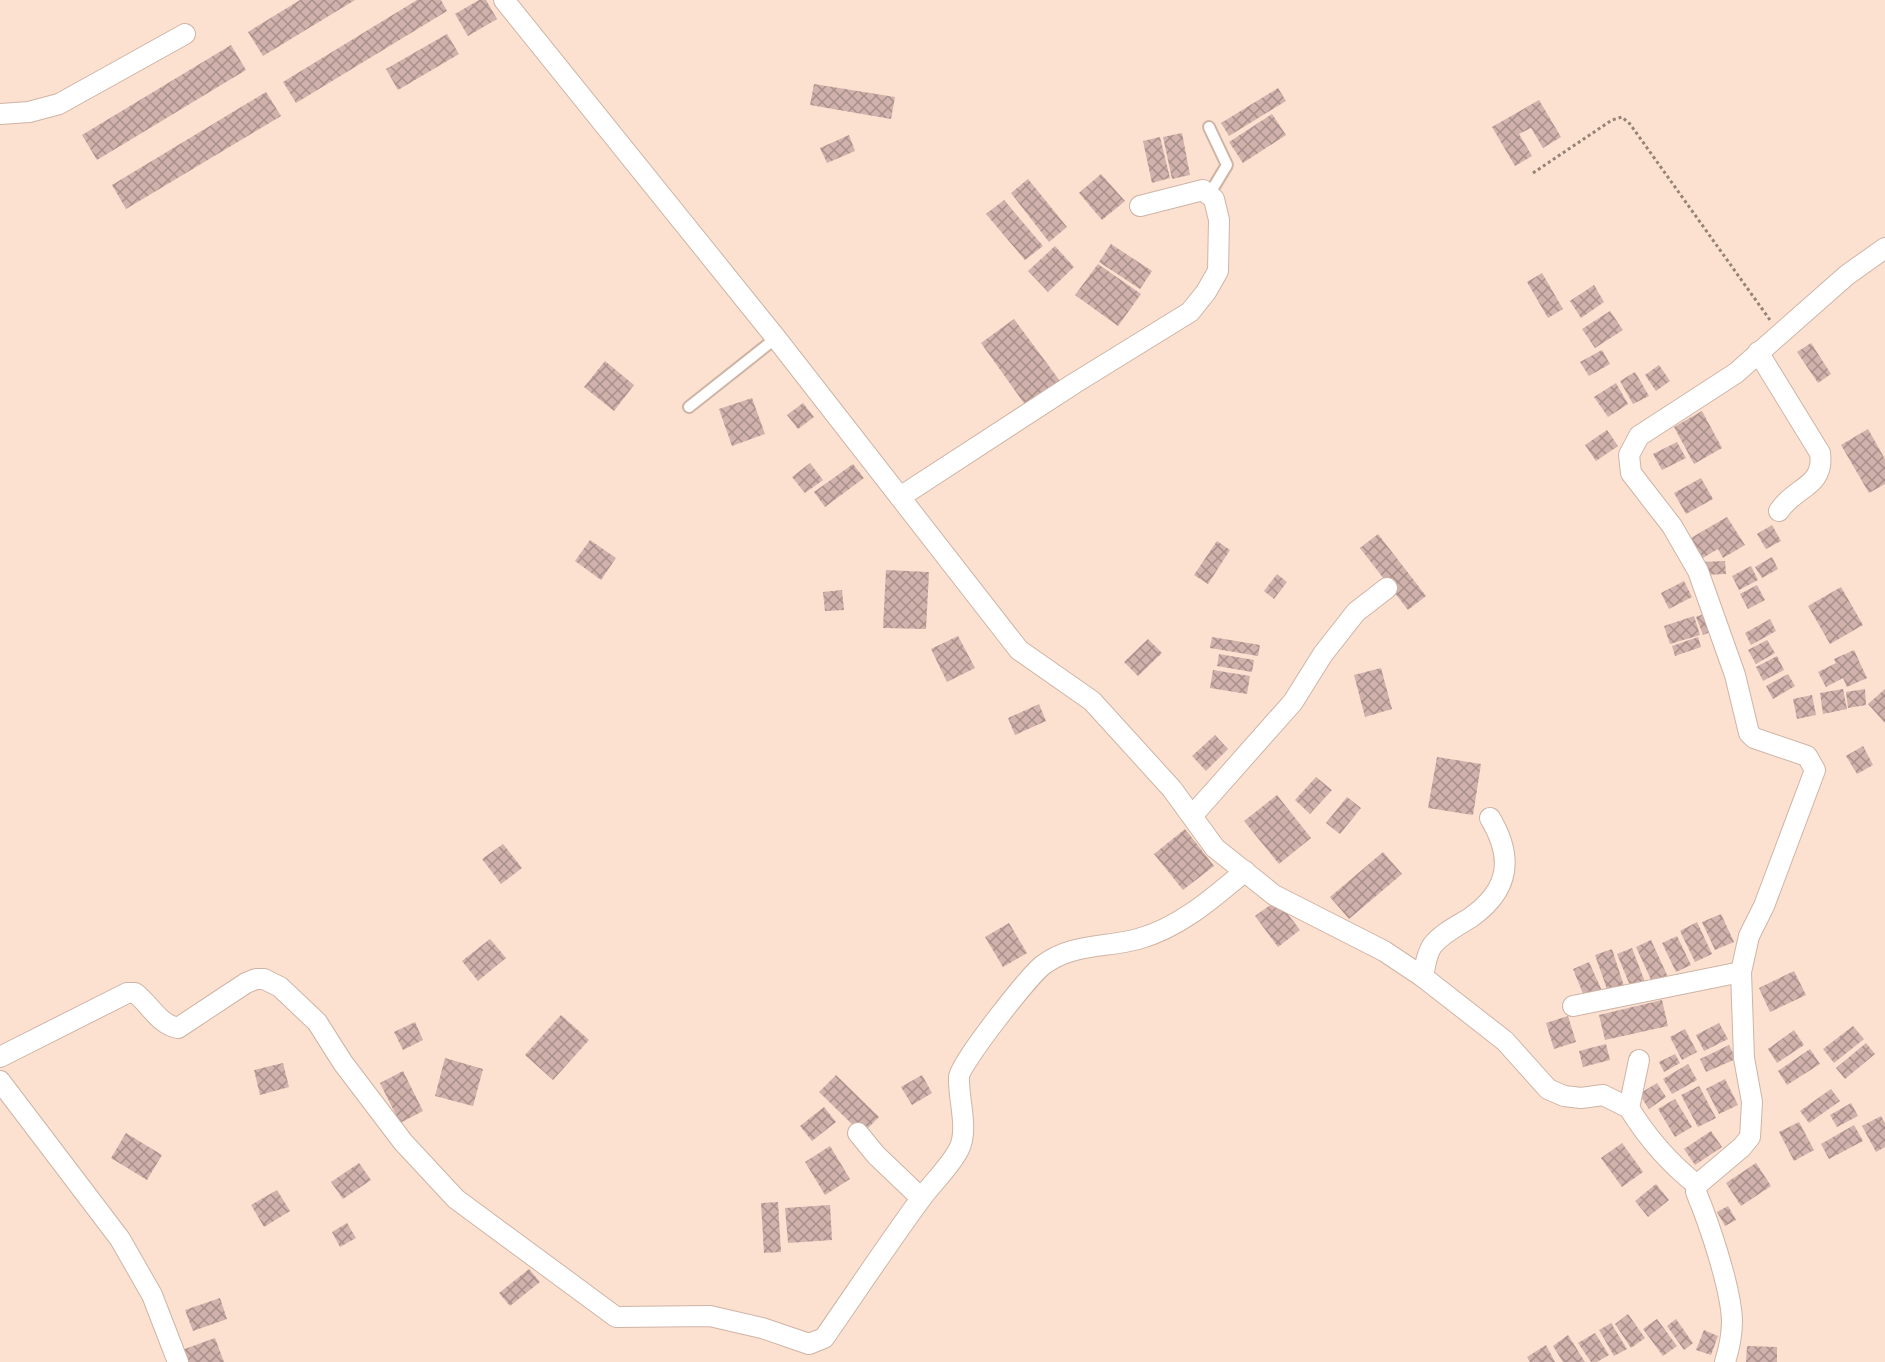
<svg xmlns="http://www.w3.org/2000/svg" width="1885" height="1362" font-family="Montserrat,sans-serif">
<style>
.building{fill:url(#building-cross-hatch)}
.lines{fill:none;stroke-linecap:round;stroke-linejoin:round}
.lane-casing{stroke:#ceb4a5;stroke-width:14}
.street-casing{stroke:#ceb4a5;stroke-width:22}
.path{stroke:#958377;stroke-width:3;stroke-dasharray:3 3;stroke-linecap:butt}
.lane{stroke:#fff;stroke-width:10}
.street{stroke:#fff;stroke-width:20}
</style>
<defs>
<pattern id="building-cross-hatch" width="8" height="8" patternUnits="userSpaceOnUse" patternTransform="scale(1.5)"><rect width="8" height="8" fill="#d0b1ab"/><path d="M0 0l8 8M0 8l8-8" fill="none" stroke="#a98f8a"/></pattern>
</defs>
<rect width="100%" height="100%" fill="#fce1d1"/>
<!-- building -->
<g class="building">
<path d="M 300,0 L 355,0 L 263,56 L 248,32 Z"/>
<path d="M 417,0 L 441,0 L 447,11 L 296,103 L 283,82 Z"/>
<path d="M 479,0 L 486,0 L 497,19 L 468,36 L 455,14 Z"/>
<path d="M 447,34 L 459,54 L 398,90 L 386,69 Z"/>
<path d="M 231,45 L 246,70 L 97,160 L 82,135 Z"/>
<path d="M 814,84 L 895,97 L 891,119 L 810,105 Z"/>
<path d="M 1278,88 L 1286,101 L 1229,136 L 1221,123 Z"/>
<path d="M 266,92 L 281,116 L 126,209 L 112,185 Z"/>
<path d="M 1539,100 L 1561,137 L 1543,148 L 1531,128 L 1519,134 L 1532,156 L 1515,166 L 1492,127 Z"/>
<path d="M 1272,114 L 1286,135 L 1243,163 L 1229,142 Z"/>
<path d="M 1182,133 L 1190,175 L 1172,179 L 1163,137 Z"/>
<path d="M 849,135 L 855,151 L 827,163 L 820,148 Z"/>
<path d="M 1160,137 L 1170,178 L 1152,183 L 1143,141 Z"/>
<path d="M 1101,174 L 1125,201 L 1102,220 L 1079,193 Z"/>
<path d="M 1028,179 L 1067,227 L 1049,242 L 1011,193 Z"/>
<path d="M 1004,200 L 1043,246 L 1025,260 L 986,214 Z"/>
<path d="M 1111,244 L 1152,271 L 1140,289 L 1099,262 Z"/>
<path d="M 1055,246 L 1074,267 L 1048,292 L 1028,271 Z"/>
<path d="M 1098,264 L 1141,294 L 1118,326 L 1075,295 Z"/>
<path d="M 1542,273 L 1563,309 L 1548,318 L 1527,282 Z"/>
<path d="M 1594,285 L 1604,302 L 1581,318 L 1570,301 Z"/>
<path d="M 1610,311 L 1623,330 L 1595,348 L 1582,329 Z"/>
<path d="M 1014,319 L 1060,381 L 1026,406 L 981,343 Z"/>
<path d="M 1811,343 L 1831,374 L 1818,383 L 1797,352 Z"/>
<path d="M 1602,350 L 1610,364 L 1589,376 L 1580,362 Z"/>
<path d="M 605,361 L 634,385 L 614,411 L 584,387 Z"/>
<path d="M 1659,365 L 1670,381 L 1656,391 L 1645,375 Z"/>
<path d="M 1635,372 L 1649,396 L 1633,404 L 1620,381 Z"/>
<path d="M 1616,383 L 1628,404 L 1608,417 L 1594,397 Z"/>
<path d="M 752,398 L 765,434 L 732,446 L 719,409 Z"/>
<path d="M 803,403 L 814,417 L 798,429 L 787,415 Z"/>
<path d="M 1702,411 L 1722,448 L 1694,464 L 1674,427 Z"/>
<path d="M 1868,429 L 1885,459 L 1885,484 L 1869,493 L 1841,445 Z"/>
<path d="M 1607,430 L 1618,446 L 1596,461 L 1585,445 Z"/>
<path d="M 1677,442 L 1686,458 L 1662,470 L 1653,454 Z"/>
<path d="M 810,463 L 823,480 L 805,493 L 792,477 Z"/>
<path d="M 853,464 L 864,478 L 825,507 L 814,492 Z"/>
<path d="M 1701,478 L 1713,499 L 1686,514 L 1674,493 Z"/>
<path d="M 1727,517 L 1745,545 L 1723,558 L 1718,549 L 1701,559 L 1689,539 Z"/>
<path d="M 1772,525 L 1781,541 L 1766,549 L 1757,534 Z"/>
<path d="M 1378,534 L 1426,596 L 1408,610 L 1360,548 Z"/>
<path d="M 590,540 L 616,558 L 601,580 L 575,561 Z"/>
<path d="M 1217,541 L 1230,550 L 1208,584 L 1194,575 Z"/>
<path d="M 1772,557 L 1778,569 L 1762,578 L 1755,567 Z"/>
<path d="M 1725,561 L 1726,574 L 1703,575 L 1702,562 Z"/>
<path d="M 1751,566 L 1758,580 L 1739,590 L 1732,576 Z"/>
<path d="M 886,570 L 929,572 L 926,629 L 883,628 Z"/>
<path d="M 1277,574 L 1287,582 L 1274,599 L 1264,591 Z"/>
<path d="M 1684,581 L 1692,597 L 1669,609 L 1661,593 Z"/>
<path d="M 1757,585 L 1765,600 L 1748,609 L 1740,594 Z"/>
<path d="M 1841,587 L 1863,625 L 1830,644 L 1808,606 Z"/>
<path d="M 842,590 L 844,610 L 825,611 L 823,592 Z"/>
<path d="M 1706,613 L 1713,631 L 1703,635 L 1696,617 Z"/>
<path d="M 1694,616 L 1700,635 L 1670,644 L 1664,626 Z"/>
<path d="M 1770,619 L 1776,631 L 1751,645 L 1745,633 Z"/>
<path d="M 958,636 L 975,668 L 947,682 L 931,649 Z"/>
<path d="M 1212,637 L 1260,645 L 1258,656 L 1210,648 Z"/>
<path d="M 1698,637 L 1701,647 L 1675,656 L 1672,646 Z"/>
<path d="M 1148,639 L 1162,653 L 1138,676 L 1124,662 Z"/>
<path d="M 1767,640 L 1775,653 L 1756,664 L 1748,650 Z"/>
<path d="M 1854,650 L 1867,678 L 1847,687 L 1843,678 L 1826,687 L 1818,672 L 1836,663 L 1834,659 Z"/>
<path d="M 1219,654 L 1254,660 L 1252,672 L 1217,666 Z"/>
<path d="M 1777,656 L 1784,670 L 1763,681 L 1756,667 Z"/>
<path d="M 1381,668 L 1392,709 L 1365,717 L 1354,675 Z"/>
<path d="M 1213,670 L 1250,676 L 1247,694 L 1210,688 Z"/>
<path d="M 1788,674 L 1795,686 L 1773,699 L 1766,686 Z"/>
<path d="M 1843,689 L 1847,709 L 1823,714 L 1820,693 Z"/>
<path d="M 1865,689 L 1866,705 L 1848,708 L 1846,692 Z"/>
<path d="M 1885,689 L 1885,723 L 1868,704 Z"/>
<path d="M 1812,695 L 1816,715 L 1797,719 L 1793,699 Z"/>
<path d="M 1039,704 L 1046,721 L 1015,735 L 1008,718 Z"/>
<path d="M 1215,735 L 1228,749 L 1206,771 L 1192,756 Z"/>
<path d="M 1863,746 L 1873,765 L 1857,774 L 1846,756 Z"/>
<path d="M 1437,757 L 1481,764 L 1473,815 L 1428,808 Z"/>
<path d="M 1316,777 L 1332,790 L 1310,814 L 1295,800 Z"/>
<path d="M 1277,795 L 1311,838 L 1279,864 L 1244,821 Z"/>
<path d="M 1347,797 L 1361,808 L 1340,834 L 1326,823 Z"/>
<path d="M 1185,829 L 1214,866 L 1183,890 L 1154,854 Z"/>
<path d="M 503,844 L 522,868 L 501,884 L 482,859 Z"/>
<path d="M 1383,852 L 1402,874 L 1349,919 L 1330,897 Z"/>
<path d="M 1277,900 L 1300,930 L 1278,947 L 1255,916 Z"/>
<path d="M 1721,914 L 1734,942 L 1715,950 L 1702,922 Z"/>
<path d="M 1697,922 L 1712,954 L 1695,962 L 1680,931 Z"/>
<path d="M 1009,923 L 1027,953 L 1003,967 L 985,937 Z"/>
<path d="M 1677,936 L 1691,965 L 1676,972 L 1662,943 Z"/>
<path d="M 490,939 L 506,958 L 478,981 L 462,961 Z"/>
<path d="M 1651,940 L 1668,977 L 1653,984 L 1636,947 Z"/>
<path d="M 1632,948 L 1645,982 L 1631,988 L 1617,954 Z"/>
<path d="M 1612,949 L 1624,986 L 1608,992 L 1595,955 Z"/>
<path d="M 1589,962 L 1603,993 L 1586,1001 L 1573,969 Z"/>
<path d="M 1794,971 L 1806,995 L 1770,1012 L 1759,988 Z"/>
<path d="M 1662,1000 L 1668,1026 L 1605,1040 L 1599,1015 Z"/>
<path d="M 561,1015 L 589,1040 L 553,1080 L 525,1055 Z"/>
<path d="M 1568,1016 L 1576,1042 L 1554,1049 L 1546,1023 Z"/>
<path d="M 415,1022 L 423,1040 L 403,1050 L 394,1032 Z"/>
<path d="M 1719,1023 L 1728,1039 L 1704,1051 L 1696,1035 Z"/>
<path d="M 1853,1026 L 1864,1039 L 1834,1063 L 1823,1049 Z"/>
<path d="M 1685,1029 L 1697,1052 L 1682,1060 L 1670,1037 Z"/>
<path d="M 1794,1030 L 1804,1045 L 1777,1063 L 1768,1049 Z"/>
<path d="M 1866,1043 L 1875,1054 L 1845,1079 L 1836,1068 Z"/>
<path d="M 1606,1044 L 1610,1060 L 1583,1067 L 1579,1051 Z"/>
<path d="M 1729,1045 L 1736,1059 L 1706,1072 L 1700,1059 Z"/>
<path d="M 1810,1049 L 1820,1064 L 1787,1085 L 1778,1071 Z"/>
<path d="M 1675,1054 L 1680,1063 L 1664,1072 L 1659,1062 Z"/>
<path d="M 445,1058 L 483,1069 L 473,1106 L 435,1096 Z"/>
<path d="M 283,1063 L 289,1087 L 260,1095 L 254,1070 Z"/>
<path d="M 1688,1064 L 1697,1080 L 1672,1094 L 1663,1079 Z"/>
<path d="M 403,1071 L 423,1111 L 400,1123 L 380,1083 Z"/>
<path d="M 836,1075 L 879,1117 L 862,1134 L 819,1092 Z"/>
<path d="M 922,1075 L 932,1093 L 912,1105 L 901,1087 Z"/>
<path d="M 1725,1079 L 1738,1105 L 1719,1114 L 1706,1089 Z"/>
<path d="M 1657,1083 L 1666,1097 L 1649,1109 L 1639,1094 Z"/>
<path d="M 1699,1086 L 1716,1118 L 1698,1127 L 1681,1095 Z"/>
<path d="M 1831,1089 L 1840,1101 L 1809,1123 L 1800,1111 Z"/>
<path d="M 1675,1099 L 1692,1127 L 1675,1137 L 1658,1109 Z"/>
<path d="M 1851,1103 L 1858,1116 L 1837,1127 L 1830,1115 Z"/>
<path d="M 824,1107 L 836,1122 L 812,1141 L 800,1126 Z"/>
<path d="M 1881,1116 L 1885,1123 L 1885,1147 L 1876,1152 L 1862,1126 Z"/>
<path d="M 1799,1122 L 1814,1150 L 1794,1161 L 1779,1132 Z"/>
<path d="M 1854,1125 L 1863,1141 L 1829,1159 L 1821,1144 Z"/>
<path d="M 1711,1131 L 1722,1147 L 1695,1165 L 1684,1149 Z"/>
<path d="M 126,1133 L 162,1155 L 147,1180 L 111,1158 Z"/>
<path d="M 1622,1143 L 1643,1172 L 1622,1187 L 1601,1158 Z"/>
<path d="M 830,1146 L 850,1179 L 825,1195 L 805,1162 Z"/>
<path d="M 359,1163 L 371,1180 L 343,1199 L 331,1182 Z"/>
<path d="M 1756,1163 L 1771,1186 L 1741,1206 L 1726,1183 Z"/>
<path d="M 1656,1184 L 1669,1200 L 1648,1217 L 1635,1201 Z"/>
<path d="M 277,1190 L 290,1211 L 264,1227 L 251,1205 Z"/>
<path d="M 778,1202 L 781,1252 L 764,1253 L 761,1203 Z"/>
<path d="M 830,1205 L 832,1240 L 788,1243 L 785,1208 Z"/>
<path d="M 1728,1206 L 1736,1220 L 1725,1226 L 1717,1212 Z"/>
<path d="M 347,1223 L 356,1238 L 340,1247 L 332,1232 Z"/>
<path d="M 529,1269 L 540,1282 L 510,1306 L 499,1293 Z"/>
<path d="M 220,1298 L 227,1319 L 193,1331 L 185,1310 Z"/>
<path d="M 1628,1314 L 1645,1338 L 1631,1348 L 1615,1324 Z"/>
<path d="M 1657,1319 L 1677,1346 L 1663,1356 L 1643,1329 Z"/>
<path d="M 1676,1319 L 1693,1343 L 1684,1350 L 1667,1326 Z"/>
<path d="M 1611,1323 L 1627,1349 L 1614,1356 L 1599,1330 Z"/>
<path d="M 1704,1330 L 1718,1336 L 1711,1355 L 1696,1350 Z"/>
<path d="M 1595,1333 L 1609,1355 L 1597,1362 L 1591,1362 L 1578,1343 Z"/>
<path d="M 1568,1335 L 1585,1362 L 1563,1362 L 1553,1346 Z"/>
<path d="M 215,1338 L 224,1362 L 186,1362 L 182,1350 Z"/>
<path d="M 1546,1345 L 1555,1362 L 1530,1362 L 1527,1357 Z"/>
<path d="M 1747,1346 L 1777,1347 L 1777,1362 L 1746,1362 Z"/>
</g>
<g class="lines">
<!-- lane casing -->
<g class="lane-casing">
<g id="lane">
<path d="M 1209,127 L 1227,165 L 1210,193"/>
<path d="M 689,407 L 776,338"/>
</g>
</g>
<!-- street casing -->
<g class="street-casing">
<g id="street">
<path d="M 504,0 L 776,338 L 1019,650 L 1092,701 L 1172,789 L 1215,848 L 1274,895 L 1384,951 L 1423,977 L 1505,1041 L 1548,1089 L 1564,1096 L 1581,1098 L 1603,1095 L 1629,1108"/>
<path d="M 0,114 L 29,112 L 59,104 L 185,34"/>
<path d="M 1758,352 L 1820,453 C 1825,487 1794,487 1779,511"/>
<path d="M 900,497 L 1075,383 L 1190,312 L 1206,292 L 1218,271 L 1219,220 L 1214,199 L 1203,190 L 1140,206"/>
<path d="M 1192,816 L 1293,702 L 1323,654 L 1356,612 L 1387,588"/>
<path d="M 1423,977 C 1425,967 1426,955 1432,946 C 1441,934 1457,926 1470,918 C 1510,890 1514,858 1490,818"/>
<path d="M 1573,1006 L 1741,972"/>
<path d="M 0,1057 L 127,993 L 135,993 C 150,1004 159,1025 178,1028 L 246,983 L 256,979 L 264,979 L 280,987 L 317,1022 L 343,1063 L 403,1142 L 456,1199 L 616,1317 L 710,1316 L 762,1328 L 809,1344 L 824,1338 C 856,1292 887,1245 920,1200 C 932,1183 950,1167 959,1149 C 969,1129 958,1099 959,1077 C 960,1063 1029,976 1043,965 C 1072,943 1105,948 1138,939 C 1179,928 1213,898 1245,871"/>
<path d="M 1639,1060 L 1629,1108 C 1648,1139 1669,1163 1697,1185"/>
<path d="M 0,1081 L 120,1239 L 152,1295 L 178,1362"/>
<path d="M 858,1133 L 876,1155 L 921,1198"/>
<path d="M 1725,1362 C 1729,1349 1732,1335 1732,1321 C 1731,1288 1709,1223 1696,1192 L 1697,1185 L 1742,1147 L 1750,1137 L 1752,1102 L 1744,1058 L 1741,972 L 1749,936 L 1764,906 L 1815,770 L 1807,756 L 1754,738 L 1749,733 L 1735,675 L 1698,571 L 1672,526 L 1631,473 L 1629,455 L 1639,436 L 1736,373 L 1847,275 L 1885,248"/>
</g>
</g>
<!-- path -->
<path class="path" d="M 1533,173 L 1612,120 L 1622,117 L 1630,124 L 1770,320"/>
<!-- lane -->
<use href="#lane" class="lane"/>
<!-- street -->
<use href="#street" class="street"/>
</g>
</svg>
